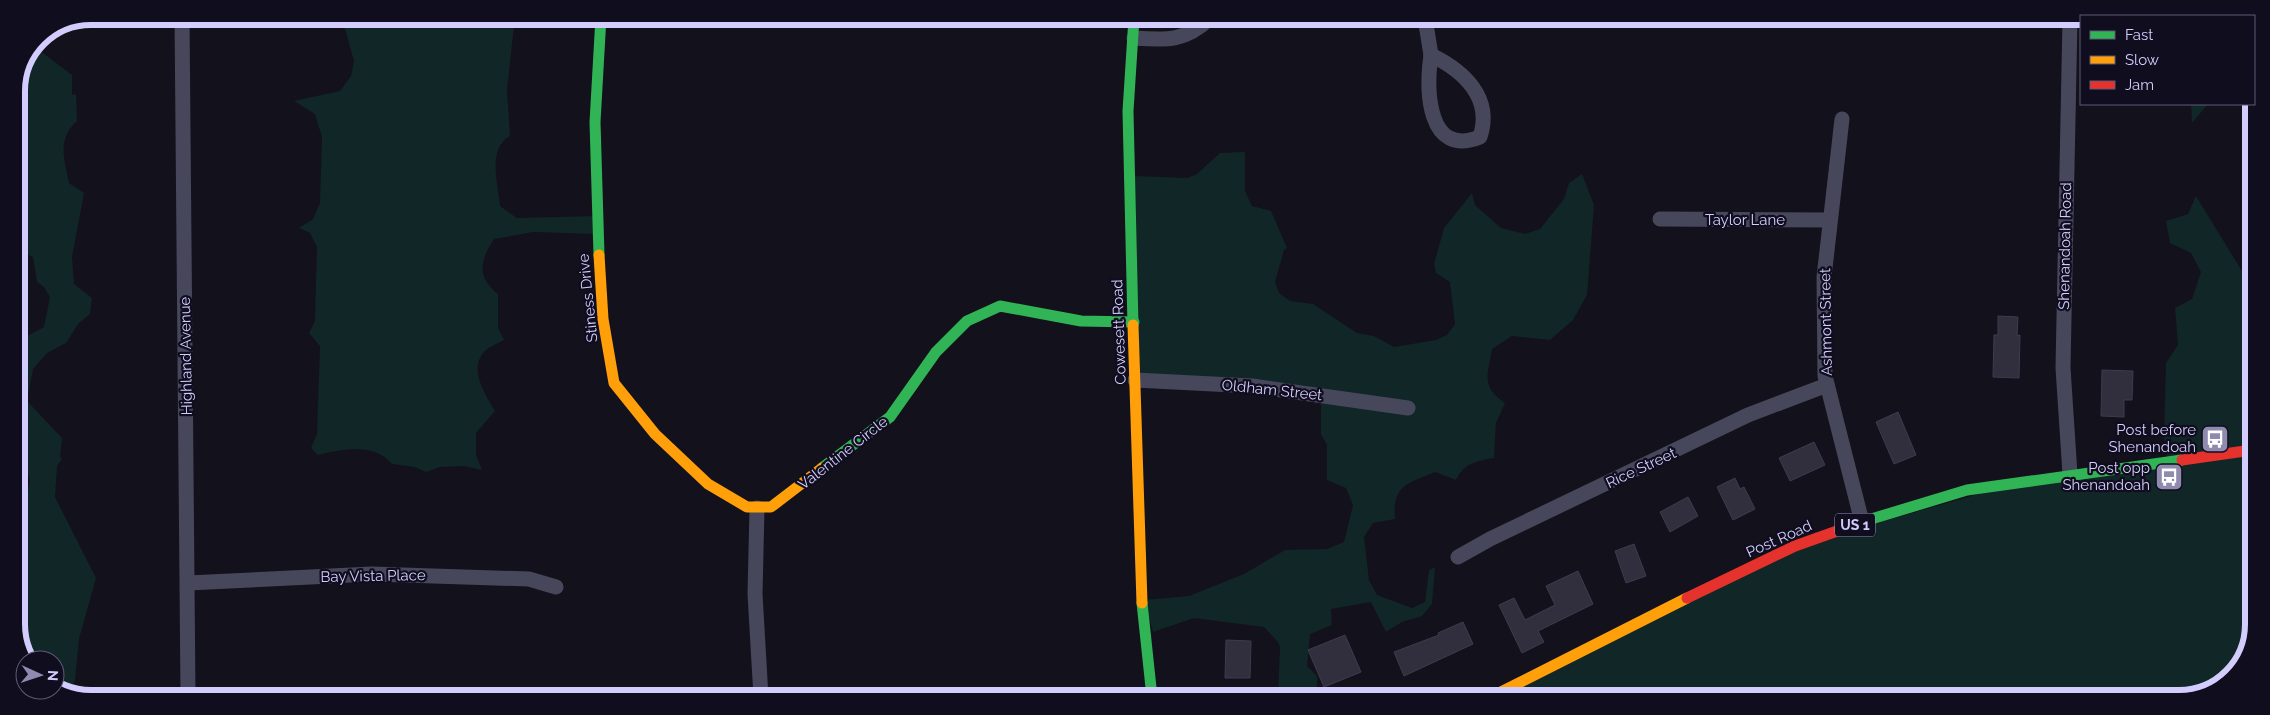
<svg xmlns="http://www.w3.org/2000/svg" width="2270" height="715" font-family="Raleway,sans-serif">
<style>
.green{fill:#112626}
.building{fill:#312f3d;stroke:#3e3b4f}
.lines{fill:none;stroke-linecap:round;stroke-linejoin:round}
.street{stroke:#47475c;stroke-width:15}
.fast{stroke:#30b455;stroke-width:11}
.slow{stroke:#ff9f0a;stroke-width:11}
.jam{stroke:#e5322d;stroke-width:11}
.labels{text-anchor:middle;stroke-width:4.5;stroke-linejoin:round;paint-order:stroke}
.shield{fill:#100d1f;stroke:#9893ba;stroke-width:1}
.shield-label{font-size:14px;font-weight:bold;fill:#d2cdfd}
.street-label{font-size:15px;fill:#d2cdfd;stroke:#100d1f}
.poi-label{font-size:15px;fill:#d2cdfd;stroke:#100d1f;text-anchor:end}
.rim{fill:none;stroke:#d2cdfd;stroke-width:6}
</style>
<rect width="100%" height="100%" fill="#13111b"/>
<!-- green -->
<g class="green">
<path d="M 183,16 L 248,16 L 246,22 L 183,20 Z"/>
<path d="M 327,17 L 515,17 L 507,89 L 510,136 C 487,149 498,183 500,206 L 517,218 L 597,216 L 596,234 L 533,232 L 494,239 C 480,261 476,276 498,294 L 498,328 L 504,340 C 498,343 491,346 486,350 C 467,367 485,394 495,411 L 476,433 L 476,455 L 482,470 L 464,466 L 440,467 L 426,472 L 415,467 L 392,464 C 373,442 343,449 318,455 L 311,448 L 317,434 L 320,346 L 309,333 L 315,321 L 317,247 L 310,233 L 299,228 L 313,219 L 320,203 L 322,137 L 315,114 L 294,101 L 340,91 L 351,76 L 354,61 L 345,29 Z"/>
<path d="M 35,47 L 72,75 L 72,95 L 76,94 L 77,121 C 57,139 64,159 69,183 L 84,193 L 72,257 L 74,284 L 92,298 L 90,314 L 78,324 L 66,343 L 47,353 L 33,369 L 27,401 L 62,438 L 60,457 L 62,459 L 57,466 L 55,497 L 96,578 L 79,639 L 75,680 L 68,693 L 55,686 L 55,660 L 29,660 L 16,629 L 16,529 L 23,518 L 30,480 L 16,441 L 16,333 L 29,335 L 44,327 L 50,297 L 44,287 L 37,282 L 33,257 L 16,249 L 16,91 Z"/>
<path d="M 2191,104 L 2208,104 L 2192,123 Z"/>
<path d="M 1245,152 L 1245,191 L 1252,206 L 1271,211 L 1287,248 L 1284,250 L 1275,282 L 1279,293 L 1290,301 L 1313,304 L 1357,333 L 1374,336 L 1394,347 L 1436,340 L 1447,335 L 1455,324 L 1450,282 L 1436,273 L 1434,264 L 1444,228 L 1472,193 L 1475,205 L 1501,228 L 1525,234 L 1540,229 L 1564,199 L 1569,183 L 1582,174 L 1594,205 L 1587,295 L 1573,320 L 1550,340 L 1512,336 L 1492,349 C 1488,375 1480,386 1505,403 L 1496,423 L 1494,458 C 1477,461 1464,463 1456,480 L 1435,472 C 1407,484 1392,485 1395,519 L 1373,523 L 1364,537 L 1369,580 L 1377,595 L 1412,608 L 1425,602 L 1429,570 L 1435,567 L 1432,604 L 1422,616 L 1402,622 L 1386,632 L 1371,602 L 1331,609 L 1332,625 L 1310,634 L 1307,666 L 1317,676 L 1317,689 L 1313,698 L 1304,698 L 1298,691 L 1278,694 L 1280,647 L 1278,642 L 1264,627 L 1194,618 L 1153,632 L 1144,600 L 1189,596 L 1244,574 L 1285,550 L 1327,549 L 1344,542 L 1353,505 L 1346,488 L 1327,480 L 1327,445 L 1321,434 L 1321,396 L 1140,377 L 1133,176 L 1187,178 L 1197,174 L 1220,153 Z"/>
<path d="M 2196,196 L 2253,289 L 2251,643 L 2224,683 L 2179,699 L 1488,698 L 1811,542 L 2027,480 L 2168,460 L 2164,438 L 2166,363 L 2178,345 L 2175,308 L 2192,299 L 2201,272 L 2191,253 L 2170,243 L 2166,221 L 2188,214 Z"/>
</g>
<!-- building -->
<g class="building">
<path d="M 1998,316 L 2018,317 L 2017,336 L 2020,335 L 2019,378 L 1993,377 L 1994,335 L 1998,335 Z"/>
<path d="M 2102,370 L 2133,371 L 2132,400 L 2124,400 L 2124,417 L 2101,416 Z"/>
<path d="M 1898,412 L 1916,455 L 1894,464 L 1876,422 Z"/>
<path d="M 1814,442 L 1825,465 L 1790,481 L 1779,458 Z"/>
<path d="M 1735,478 L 1740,489 L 1744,487 L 1755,509 L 1733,520 L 1717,487 Z"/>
<path d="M 1688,497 L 1698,516 L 1670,532 L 1660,512 Z"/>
<path d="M 1634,544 L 1646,576 L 1626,583 L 1615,551 Z"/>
<path d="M 1578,571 L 1593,604 L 1538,631 L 1544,642 L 1522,653 L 1499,605 L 1514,598 L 1525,620 L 1555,605 L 1546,586 Z"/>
<path d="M 1463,622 L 1473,644 L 1404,676 L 1394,652 L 1439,635 L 1438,633 Z"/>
<path d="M 1345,635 L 1361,672 L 1324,687 L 1308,650 Z"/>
<path d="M 1226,640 L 1251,641 L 1250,678 L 1225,678 Z"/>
</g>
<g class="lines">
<!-- street -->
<g class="street">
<path d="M 182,16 L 188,696"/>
<path d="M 1425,18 L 1431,55"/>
<path d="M 2070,19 L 2063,368 L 2070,474"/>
<path d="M 1134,38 C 1166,40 1185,42 1210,18"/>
<path d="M 1431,55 C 1464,71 1493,98 1480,137 C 1427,158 1426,90 1431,55 Z"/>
<path d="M 1842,119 L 1824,277 L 1825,376 L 1862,522"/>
<path d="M 1660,219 L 1829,220"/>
<path d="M 1135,380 L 1252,386 L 1408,408"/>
<path d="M 757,508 L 755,594 L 761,697"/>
<path d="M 1458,557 L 1490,539 L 1748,415 L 1827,385"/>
<path d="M 188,583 L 372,574 L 529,579 L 556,587"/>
</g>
<!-- fast -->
<g class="fast">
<path d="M 599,255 L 595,122 L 601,17"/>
<path d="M 1133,325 L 1128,111 L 1134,18"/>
<path d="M 822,468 L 890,417 L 936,352 L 967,321 L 1000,306 L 1081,321 L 1134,322"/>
<path d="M 1868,520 L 1967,490 L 2182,460"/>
<path d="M 1142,603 L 1152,697"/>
</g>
<!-- slow -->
<g class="slow">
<path d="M 599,255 L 603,319 L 614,383 L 655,434 L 708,484 L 747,507 L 771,507 L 822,468"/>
<path d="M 1133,325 L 1142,603"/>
<path d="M 1489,698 L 1687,598"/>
</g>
<!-- jam -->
<g class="jam">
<path d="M 2182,460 L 2252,450"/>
<path d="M 1687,598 L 1795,546 L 1868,520"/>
</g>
</g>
<!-- icons -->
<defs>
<g id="bus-square" transform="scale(1.4375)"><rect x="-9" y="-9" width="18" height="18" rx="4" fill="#8f8bae" stroke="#100d1f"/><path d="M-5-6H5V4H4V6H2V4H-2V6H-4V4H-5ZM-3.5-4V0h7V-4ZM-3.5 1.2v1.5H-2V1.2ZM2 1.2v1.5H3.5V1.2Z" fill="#fff"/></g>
</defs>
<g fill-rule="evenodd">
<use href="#bus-square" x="2215" y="439"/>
<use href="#bus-square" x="2169" y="477"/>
</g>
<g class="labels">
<!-- shield labels -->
<rect class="shield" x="1835" y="513.5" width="40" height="23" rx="4"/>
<g class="shield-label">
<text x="1855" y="530">US 1</text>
</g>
<!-- street labels -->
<g class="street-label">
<text x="1745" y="225">Taylor Lane</text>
<text transform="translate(2065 246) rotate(-89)" y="5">Shenandoah Road</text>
<text transform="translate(588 298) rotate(-96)" y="5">Stiness Drive</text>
<text transform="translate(1826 322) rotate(-91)" y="5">Ashmont Street</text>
<text transform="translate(1119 332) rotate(-92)" y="5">Cowesett Road</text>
<text transform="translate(186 356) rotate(-91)" y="5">Highland Avenue</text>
<text transform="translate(1272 390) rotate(6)" y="5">Oldham Street</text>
<text transform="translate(843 453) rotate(-38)" y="5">Valentine Circle</text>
<text transform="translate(1641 468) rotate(-25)" y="5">Rice Street</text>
<text transform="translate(1779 539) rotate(-24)" y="5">Post Road</text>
<text transform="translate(373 576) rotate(-1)" y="5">Bay Vista Place</text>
</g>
<!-- poi labels -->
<g class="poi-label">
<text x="2196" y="435">Post before<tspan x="2196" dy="17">Shenandoah</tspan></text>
<text x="2150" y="473">Post opp<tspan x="2150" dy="17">Shenandoah</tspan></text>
</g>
</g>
<!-- crop -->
<path d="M0 0H2270V715H0ZM91 25H2179A66 66 0 0 1 2245 91V624A66 66 0 0 1 2179 690H91A66 66 0 0 1 25 624V91A66 66 0 0 1 91 25Z" fill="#100d1f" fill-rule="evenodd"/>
<path class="rim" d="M91 25H2179A66 66 0 0 1 2245 91V624A66 66 0 0 1 2179 690H91A66 66 0 0 1 25 624V91A66 66 0 0 1 91 25Z"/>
<!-- legend -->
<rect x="2080" y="15" width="175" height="90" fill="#100d1f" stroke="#5e5a78"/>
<rect x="2090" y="31" width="25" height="8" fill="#30b455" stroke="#5e5a78"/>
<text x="2125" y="40" font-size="15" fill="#d2cdfd">Fast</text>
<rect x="2090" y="56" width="25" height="8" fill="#ff9f0a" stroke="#5e5a78"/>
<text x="2125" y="65" font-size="15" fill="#d2cdfd">Slow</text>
<rect x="2090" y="81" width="25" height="8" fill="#e5322d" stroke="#5e5a78"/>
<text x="2125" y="90" font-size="15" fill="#d2cdfd">Jam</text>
<!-- north arrow -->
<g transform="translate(40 675) rotate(93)"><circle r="24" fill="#100d1f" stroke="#5e5a78"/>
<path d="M0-4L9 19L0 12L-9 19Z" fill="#8f8bae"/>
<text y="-8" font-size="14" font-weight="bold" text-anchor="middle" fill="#d2cdfd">N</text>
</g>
</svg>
